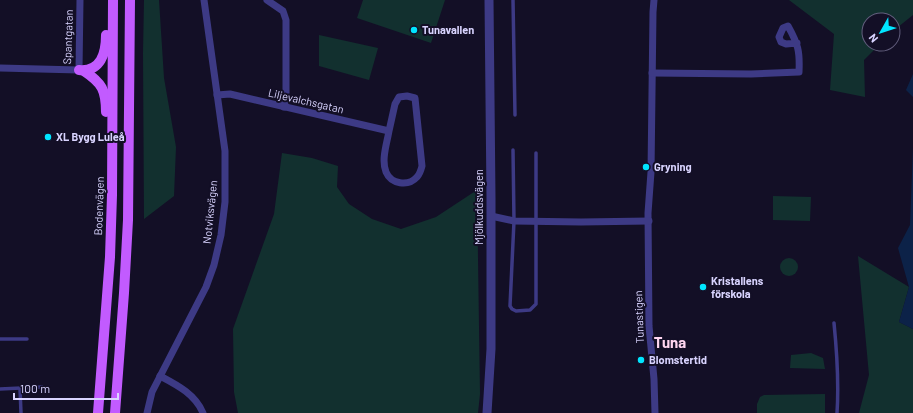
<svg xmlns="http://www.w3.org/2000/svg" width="913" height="413" font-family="Barlow,sans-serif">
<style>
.green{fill:#12302f}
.water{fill:#0c2248}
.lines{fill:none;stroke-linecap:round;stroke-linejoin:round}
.service{stroke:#3d3a85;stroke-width:3.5}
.minor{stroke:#3d3a85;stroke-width:7}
.tertiary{stroke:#3d3a85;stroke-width:9}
.primary{stroke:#c25bff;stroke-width:10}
.poi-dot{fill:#00e5ff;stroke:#130f26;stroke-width:1.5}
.labels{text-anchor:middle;stroke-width:4;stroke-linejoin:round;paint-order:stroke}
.poi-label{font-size:11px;font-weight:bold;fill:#d9d4ff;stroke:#130f26;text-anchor:start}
.street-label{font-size:11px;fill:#d9d4ff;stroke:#130f26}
.district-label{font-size:15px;font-weight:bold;fill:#ffd6f0;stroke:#130f26}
</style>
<rect width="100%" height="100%" fill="#130f26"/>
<!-- green -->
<g class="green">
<path d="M 144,0 L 159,0 L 164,78 L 176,147 L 174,196 L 144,219 L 143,53 Z"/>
<path d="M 363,0 L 445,0 L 431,43 L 357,18 Z"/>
<path d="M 789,0 L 913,0 L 913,15 L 893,31 L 893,20 L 869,20 L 869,44 L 880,44 L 864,60 L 865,97 L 830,90 L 834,34 Z"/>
<path d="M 319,35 L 378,48 L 369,80 L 319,66 Z"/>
<path d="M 282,153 L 312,158 L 338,166 L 337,187 L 349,204 L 372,219 L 401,229 L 436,217 L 477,190 L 480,394 L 478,413 L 238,413 L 234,392 L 233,329 L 274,214 Z"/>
<path d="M 773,196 L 811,197 L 810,221 L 773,220 Z"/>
<path d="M 858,256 L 909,287 L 899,322 L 913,329 L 913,413 L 859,413 L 869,375 Z"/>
<circle cx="789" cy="267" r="9"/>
<path d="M 811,353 L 823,358 L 825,369 L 790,368 L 791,355 Z"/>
<path d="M 825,394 L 825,413 L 757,413 L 757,404 L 760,397 L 764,395 Z"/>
</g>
<!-- water -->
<g class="water">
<path d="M 913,74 L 913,97 L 906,90 Z"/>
<path d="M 913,147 L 913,329 L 899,322 L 909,287 L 898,248 L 910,225 Z"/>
</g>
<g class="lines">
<!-- service -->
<g class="service">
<path d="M 513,0 L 515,115"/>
<path d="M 513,150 L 514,221 L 510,306 L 512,309 L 516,311 L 530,310 L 536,304 L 536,153"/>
<path d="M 834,323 C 837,353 839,383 837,413"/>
<path d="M 0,339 L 27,339"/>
<path d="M 0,389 L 42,387"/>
<path d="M 20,389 L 21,413"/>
</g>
<!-- minor -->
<g class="minor">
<path d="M 267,0 L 283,11 L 286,20 L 286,97 L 284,107"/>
<path d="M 654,0 L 653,12 L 651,172 L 648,213 L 649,326 L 654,379 L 655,413"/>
<path d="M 0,68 L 79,70 L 80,0"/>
<path d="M 652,73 L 751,74 L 799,72 C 800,51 798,44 788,26 L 783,28 L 779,37 L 781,42 L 786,44 L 797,43"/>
<path d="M 217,95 L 230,94 L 389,131 L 395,104 L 399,97 L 407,96 L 415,98 L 422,166 C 421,170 420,174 417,177 C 408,187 391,184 386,172 C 381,160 387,143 389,131"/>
<path d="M 491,216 L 514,221 L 581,222 L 649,221"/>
<path d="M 160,376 C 177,385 195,394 203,413"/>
<path d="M 147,413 L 152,392 L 206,287 L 214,265 L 221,235 L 225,202 L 225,151 L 204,0"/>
</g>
<!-- tertiary -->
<path class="tertiary" d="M 487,413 L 491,349 L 491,198 L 489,0"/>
<!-- primary -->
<g class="primary">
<path d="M 79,70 C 101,72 106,53 106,35"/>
<path d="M 84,71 C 102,83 106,90 106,112"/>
<path d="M 98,413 L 110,257 L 112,195 L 113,0"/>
<path d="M 115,413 L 124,293 L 128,220 L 130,0"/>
</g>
</g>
<!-- markers -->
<g class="poi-dot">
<circle cx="414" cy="30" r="4"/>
<circle cx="48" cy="137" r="4"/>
<circle cx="646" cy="167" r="4"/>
<circle cx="703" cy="287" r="4"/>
<circle cx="641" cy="360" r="4"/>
</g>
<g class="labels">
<!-- poi labels -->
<g class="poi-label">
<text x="422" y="34">Tunavallen</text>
<text x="56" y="141">XL Bygg Luleå</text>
<text x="654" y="171">Gryning</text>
<text x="711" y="285">Kristallens<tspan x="711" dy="13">förskola</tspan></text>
<text x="649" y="364">Blomstertid</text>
</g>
<!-- street labels -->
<g class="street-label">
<text transform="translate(68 37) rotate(-88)" y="4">Spantgatan</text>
<text transform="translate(306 101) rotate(13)" y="4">Liljevalchsgatan</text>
<text transform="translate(99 206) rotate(-88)" y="4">Bodenvägen</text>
<text transform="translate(479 207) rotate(-90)" y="4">Mjölkuddsvägen</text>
<text transform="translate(210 212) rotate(-84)" y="4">Notviksvägen</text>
<text transform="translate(639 317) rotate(-92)" y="4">Tunastigen</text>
</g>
<!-- district labels -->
<g class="district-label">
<text x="670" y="348">Tuna</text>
</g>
</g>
<!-- north arrow -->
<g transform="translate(881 32) rotate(231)"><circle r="19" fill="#130f26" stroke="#625e7d"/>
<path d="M0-3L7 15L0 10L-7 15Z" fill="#00e5ff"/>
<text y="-6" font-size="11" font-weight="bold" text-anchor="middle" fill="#d9d4ff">N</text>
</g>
<!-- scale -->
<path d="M14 393v6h104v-6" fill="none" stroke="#d9d4ff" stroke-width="2"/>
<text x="20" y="393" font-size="12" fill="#d9d4ff" stroke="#130f26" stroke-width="3" paint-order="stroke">100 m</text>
</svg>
